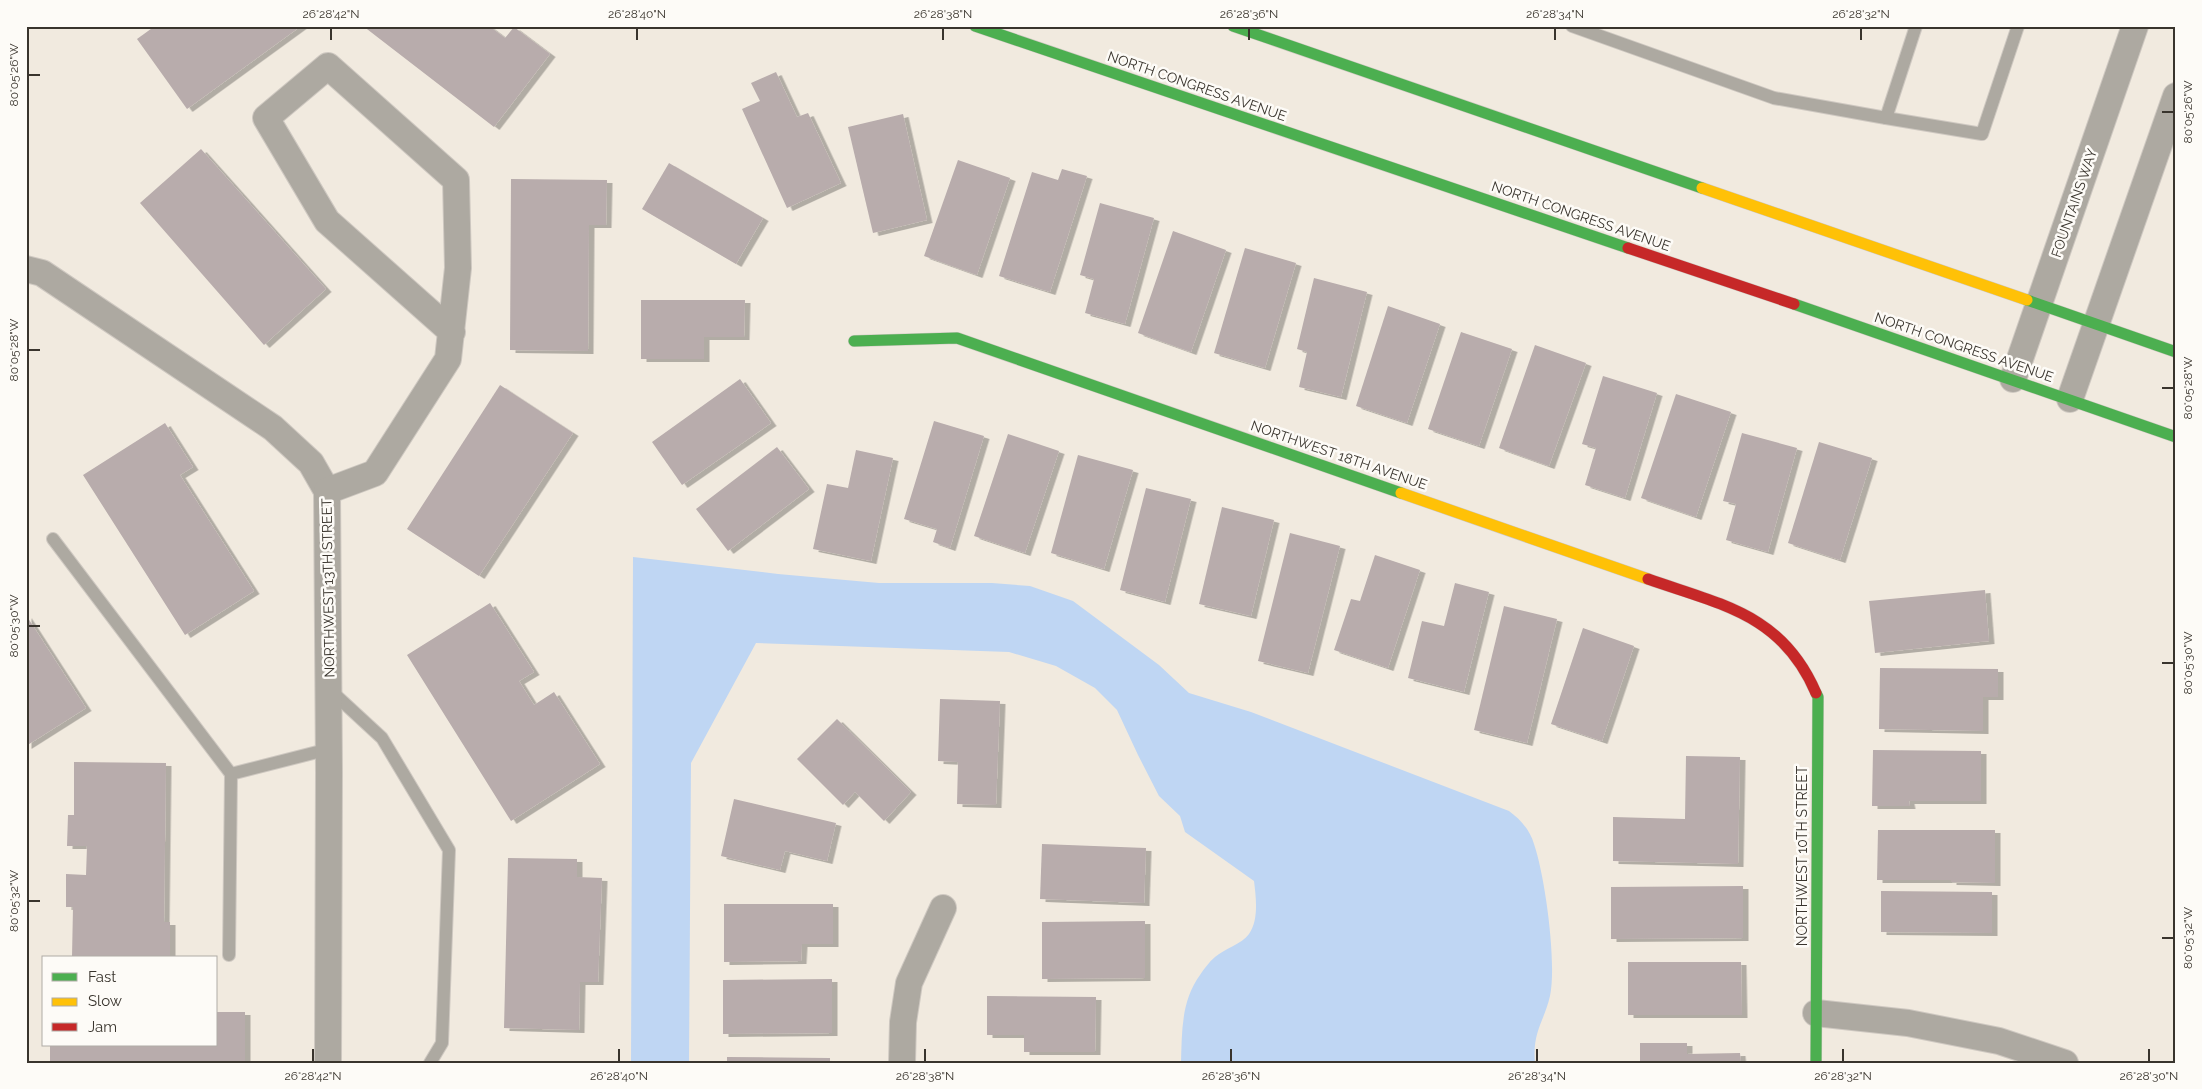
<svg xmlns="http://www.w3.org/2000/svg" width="2202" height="1089" font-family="Raleway,sans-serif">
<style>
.water{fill:#bfd6f3}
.building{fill:#b8acac;filter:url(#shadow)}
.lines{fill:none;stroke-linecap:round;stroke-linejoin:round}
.lane-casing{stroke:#cec8c1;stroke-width:14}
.street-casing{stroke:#cec8c1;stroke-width:28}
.fast-casing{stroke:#cec8c1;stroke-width:12}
.slow-casing{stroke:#cec8c1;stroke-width:12}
.jam-casing{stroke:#cec8c1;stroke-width:12}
.lane{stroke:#ada9a1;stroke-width:12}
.street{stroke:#ada9a1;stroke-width:26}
.fast{stroke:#4caf50;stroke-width:11}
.slow{stroke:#ffc107;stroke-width:11}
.jam{stroke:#c62828;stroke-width:11}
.ticks{fill:none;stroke:#39342d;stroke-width:2}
.labels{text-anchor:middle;stroke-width:5;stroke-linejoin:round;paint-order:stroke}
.street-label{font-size:14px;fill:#39342d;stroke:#fdfbf7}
.neatline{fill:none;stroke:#39342d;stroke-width:2}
.ticks-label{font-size:12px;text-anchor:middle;fill:#39342d}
</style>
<defs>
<filter id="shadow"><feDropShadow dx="5.5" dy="3" stdDeviation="0" flood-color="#0004"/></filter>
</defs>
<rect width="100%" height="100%" fill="#f1eadf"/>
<!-- water -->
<path class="water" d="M 633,557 L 778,574 L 879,583 L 992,583 L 1030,586 L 1073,601 L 1159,665 L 1189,693 L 1251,712 L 1509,811 C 1520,819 1530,830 1534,844 C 1545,876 1557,963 1550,996 C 1544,1022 1532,1032 1535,1063 L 1181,1063 C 1182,1032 1181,1001 1200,975 C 1204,969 1209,962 1215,957 C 1224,949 1242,944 1249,934 C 1259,920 1256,897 1254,881 L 1185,832 L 1180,816 L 1159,796 L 1138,755 L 1117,710 L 1095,688 L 1056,666 L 1009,652 L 756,643 L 691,763 L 689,1063 L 631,1063 Z"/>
<!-- building -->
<g class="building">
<path d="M 155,26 L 301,26 L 187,109 L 137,39 Z"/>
<path d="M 363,26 L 489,26 L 505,38 L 514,27 L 550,54 L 494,127 Z"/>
<path d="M 776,72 L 797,117 L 808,113 L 841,183 L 787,208 L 742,109 L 760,101 L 751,83 Z"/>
<path d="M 903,114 L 927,220 L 873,233 L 848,127 Z"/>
<path d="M 201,149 L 326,289 L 264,345 L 140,203 Z"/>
<path d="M 958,160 L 1010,178 L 977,275 L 924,256 Z"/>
<path d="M 669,163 L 763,218 L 736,264 L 642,209 Z"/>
<path d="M 1062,169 L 1087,176 L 1050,292 L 999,276 L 1032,172 L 1058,180 Z"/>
<path d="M 511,179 L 607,180 L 606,225 L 589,225 L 588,351 L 510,350 Z"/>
<path d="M 1100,203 L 1154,218 L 1125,324 L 1085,313 L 1094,279 L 1080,275 Z"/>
<path d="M 1173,231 L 1226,250 L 1191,352 L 1138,333 Z"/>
<path d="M 1245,248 L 1296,263 L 1265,368 L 1214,353 Z"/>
<path d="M 1314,278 L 1367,292 L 1341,397 L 1299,387 L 1307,352 L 1297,349 Z"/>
<path d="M 641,300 L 745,300 L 744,337 L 704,337 L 704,359 L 641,359 Z"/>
<path d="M 1388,306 L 1440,324 L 1407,423 L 1356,406 Z"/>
<path d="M 1461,332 L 1512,349 L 1479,446 L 1428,429 Z"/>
<path d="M 1535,345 L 1586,363 L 1549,466 L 1499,448 Z"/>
<path d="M 1603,376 L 1657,393 L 1625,498 L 1585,485 L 1596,448 L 1582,444 Z"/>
<path d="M 740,379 L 771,423 L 682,485 L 652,442 Z"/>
<path d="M 500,385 L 573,433 L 479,576 L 407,529 Z"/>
<path d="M 1676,394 L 1731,412 L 1696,517 L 1641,498 Z"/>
<path d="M 934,421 L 984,436 L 950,548 L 933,542 L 937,529 L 904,519 Z"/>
<path d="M 165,423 L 193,467 L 180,475 L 254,591 L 185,635 L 83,475 Z"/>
<path d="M 1742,433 L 1797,448 L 1768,552 L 1726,540 L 1736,504 L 1723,501 Z"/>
<path d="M 1008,434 L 1059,451 L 1025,553 L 974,536 Z"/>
<path d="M 1819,442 L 1872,458 L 1840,560 L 1788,543 Z"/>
<path d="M 777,447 L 809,489 L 728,551 L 696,509 Z"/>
<path d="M 856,450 L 893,458 L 871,561 L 813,549 L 827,484 L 848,488 Z"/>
<path d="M 1078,455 L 1133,470 L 1104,569 L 1051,553 Z"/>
<path d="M 1146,488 L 1191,499 L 1165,602 L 1120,590 Z"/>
<path d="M 1222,507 L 1274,520 L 1251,616 L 1199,604 Z"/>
<path d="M 1290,533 L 1340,546 L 1308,673 L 1258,661 Z"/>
<path d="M 1375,555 L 1420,570 L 1388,668 L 1334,650 L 1351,599 L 1360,601 Z"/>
<path d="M 1455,583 L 1489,592 L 1464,692 L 1408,678 L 1422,621 L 1444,626 Z"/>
<path d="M 1985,590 L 1989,641 L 1875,653 L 1869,601 Z"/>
<path d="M 490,603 L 534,672 L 519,681 L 534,705 L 554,692 L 600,764 L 511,821 L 407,655 Z"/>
<path d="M 1504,606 L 1557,619 L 1527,743 L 1474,730 Z"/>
<path d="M 26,615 L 86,708 L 26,746 Z"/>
<path d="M 1583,628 L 1634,646 L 1602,741 L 1551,724 Z"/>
<path d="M 1880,668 L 1998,669 L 1998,697 L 1983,697 L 1983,731 L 1879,729 Z"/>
<path d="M 940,699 L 1000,701 L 996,805 L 957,804 L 958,762 L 938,761 Z"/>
<path d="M 837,719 L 911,792 L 884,821 L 855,792 L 843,805 L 797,759 Z"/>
<path d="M 1873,750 L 1981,751 L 1981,801 L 1909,801 L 1910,806 L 1872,806 Z"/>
<path d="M 1686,756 L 1740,757 L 1738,864 L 1613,861 L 1613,817 L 1685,819 Z"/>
<path d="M 74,762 L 166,763 L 164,922 L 170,922 L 170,958 L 72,957 L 73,907 L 66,907 L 66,874 L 86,875 L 87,846 L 67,846 L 68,815 L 74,815 Z"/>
<path d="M 734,799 L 836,823 L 827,861 L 785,851 L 780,870 L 721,856 Z"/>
<path d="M 1878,830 L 1995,830 L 1995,883 L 1951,882 L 1951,880 L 1877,880 Z"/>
<path d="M 1042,844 L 1146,848 L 1144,903 L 1040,899 Z"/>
<path d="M 508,858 L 577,859 L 577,877 L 602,878 L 598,982 L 580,982 L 579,1030 L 504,1028 Z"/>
<path d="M 1743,886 L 1743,938 L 1611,939 L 1611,887 Z"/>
<path d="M 1881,891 L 1992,892 L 1992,933 L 1881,932 Z"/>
<path d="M 724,904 L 833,904 L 833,944 L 802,944 L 801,961 L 724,962 Z"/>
<path d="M 1145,921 L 1145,978 L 1042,979 L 1042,922 Z"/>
<path d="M 1628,962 L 1741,962 L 1742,1015 L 1628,1015 Z"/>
<path d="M 832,979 L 832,1033 L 723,1034 L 723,980 Z"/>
<path d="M 987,996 L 1096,997 L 1095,1052 L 1024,1052 L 1024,1035 L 987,1035 Z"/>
<path d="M 216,1012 L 245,1012 L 245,1063 L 50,1063 L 50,1045 L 216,1045 Z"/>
<path d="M 1640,1043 L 1687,1043 L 1687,1054 L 1740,1053 L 1741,1063 L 1640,1063 Z"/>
<path d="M 727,1057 L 830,1058 L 830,1063 L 727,1063 Z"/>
</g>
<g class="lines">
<!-- lane casing -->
<g class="lane-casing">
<g id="lane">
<path d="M 1572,26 L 1774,98 L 1886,118"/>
<path d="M 1916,26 L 1886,118 L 1982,134 L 2018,26"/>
<path d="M 53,539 L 231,774"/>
<path d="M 330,690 L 382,738 L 449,850 L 442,1043 L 430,1063"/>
<path d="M 229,955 L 231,774 L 329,749"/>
</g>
</g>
<!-- street casing -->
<g class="street-casing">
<g id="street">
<path d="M 26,269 L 42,273 L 273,428 L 311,463 L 327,491 L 329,772 L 328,1063"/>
<path d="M 2013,379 L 2135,26"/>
<path d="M 2070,399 L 2176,96"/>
<path d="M 327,491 L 375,473 L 448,359 L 458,268 L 456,180 L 328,66 L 266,118 L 327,221 L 452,332"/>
<path d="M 1816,1013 L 1908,1023 L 1999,1041 L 2065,1063"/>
<path d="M 902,1063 L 903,1022 L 909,983 L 943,908"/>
</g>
</g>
<!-- fast casing -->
<g class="fast-casing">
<g id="fast">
<path d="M 975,26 L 1628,248"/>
<path d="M 1233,26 L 1702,188"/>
<path d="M 2027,300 L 2176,352"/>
<path d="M 1794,304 L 2176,437"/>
<path d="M 854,341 L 957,338 L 1401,493"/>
<path d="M 1816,1063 L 1818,697 L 1816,693"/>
</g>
</g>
<!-- slow casing -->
<g class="slow-casing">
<g id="slow">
<path d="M 1702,188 L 2027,300"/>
<path d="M 1401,493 L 1648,579"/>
</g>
</g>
<!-- jam casing -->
<g class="jam-casing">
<g id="jam">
<path d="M 1628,248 L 1794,304"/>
<path d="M 1648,579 C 1722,605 1782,614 1816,693"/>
</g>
</g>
<!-- lane -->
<use href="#lane" class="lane"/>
<!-- street -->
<use href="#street" class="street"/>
<!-- fast -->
<use href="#fast" class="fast"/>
<!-- slow -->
<use href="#slow" class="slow"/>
<!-- jam -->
<use href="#jam" class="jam"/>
</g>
<!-- ticks -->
<path class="ticks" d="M 331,40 L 331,28M 637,40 L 637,28M 943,40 L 943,28M 1249,40 L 1249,28M 1555,40 L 1555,28M 1861,40 L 1861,28M 28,75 L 40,75M 2162,112 L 2174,112M 28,350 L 40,350M 2162,388 L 2174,388M 28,626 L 40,626M 2162,663 L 2174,663M 28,901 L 40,901M 2162,938 L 2174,938M 313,1062 L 313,1049M 619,1062 L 619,1049M 925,1062 L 925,1049M 1231,1062 L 1231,1049M 1537,1062 L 1537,1049M 1843,1062 L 1843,1049M 2149,1062 L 2149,1049"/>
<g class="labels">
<!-- street labels -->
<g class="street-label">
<text transform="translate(1197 86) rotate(19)" y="5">NORTH CONGRESS AVENUE</text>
<text transform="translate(2074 203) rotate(-71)" y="5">FOUNTAINS WAY</text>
<text transform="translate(1581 216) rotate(19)" y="5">NORTH CONGRESS AVENUE</text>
<text transform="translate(1964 347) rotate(19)" y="5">NORTH CONGRESS AVENUE</text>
<text transform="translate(1339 455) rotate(19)" y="5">NORTHWEST 18TH AVENUE</text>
<text transform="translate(328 588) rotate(-91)" y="5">NORTHWEST 13TH STREET</text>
<text transform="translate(1802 856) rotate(-90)" y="5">NORTHWEST 10TH STREET</text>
</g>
</g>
<!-- border -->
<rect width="2202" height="1089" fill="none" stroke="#fdfbf7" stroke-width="55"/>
<!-- legend -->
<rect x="42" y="956" width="175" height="90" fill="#fdfbf7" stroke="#afaba6"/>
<rect x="52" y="973" width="25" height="8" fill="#4caf50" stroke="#afaba6"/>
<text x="88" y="982" font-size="15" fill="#39342d">Fast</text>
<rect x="52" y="998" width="25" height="8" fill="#ffc107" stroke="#afaba6"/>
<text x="88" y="1006" font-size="15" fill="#39342d">Slow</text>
<rect x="52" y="1023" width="25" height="8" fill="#c62828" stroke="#afaba6"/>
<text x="88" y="1032" font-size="15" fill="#39342d">Jam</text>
<rect x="28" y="28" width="2146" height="1034" class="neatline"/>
<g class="ticks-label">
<text x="331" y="18">26°28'42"N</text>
<text x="637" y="18">26°28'40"N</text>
<text x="943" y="18">26°28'38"N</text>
<text x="1249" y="18">26°28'36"N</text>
<text x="1555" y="18">26°28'34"N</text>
<text x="1861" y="18">26°28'32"N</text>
<text transform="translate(14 75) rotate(-90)" y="4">80°05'26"W</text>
<text transform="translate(2188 112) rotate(-90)" y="4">80°05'26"W</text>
<text transform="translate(14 350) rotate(-90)" y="4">80°05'28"W</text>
<text transform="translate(2188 388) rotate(-90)" y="4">80°05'28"W</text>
<text transform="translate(14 626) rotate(-90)" y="4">80°05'30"W</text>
<text transform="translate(2188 663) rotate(-90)" y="4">80°05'30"W</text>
<text transform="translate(14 901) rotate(-90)" y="4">80°05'32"W</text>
<text transform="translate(2188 938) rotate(-90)" y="4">80°05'32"W</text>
<text x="313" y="1080">26°28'42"N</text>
<text x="619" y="1080">26°28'40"N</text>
<text x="925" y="1080">26°28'38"N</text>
<text x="1231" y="1080">26°28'36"N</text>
<text x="1537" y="1080">26°28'34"N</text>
<text x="1843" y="1080">26°28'32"N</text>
<text x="2149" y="1080">26°28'30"N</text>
</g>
</svg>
